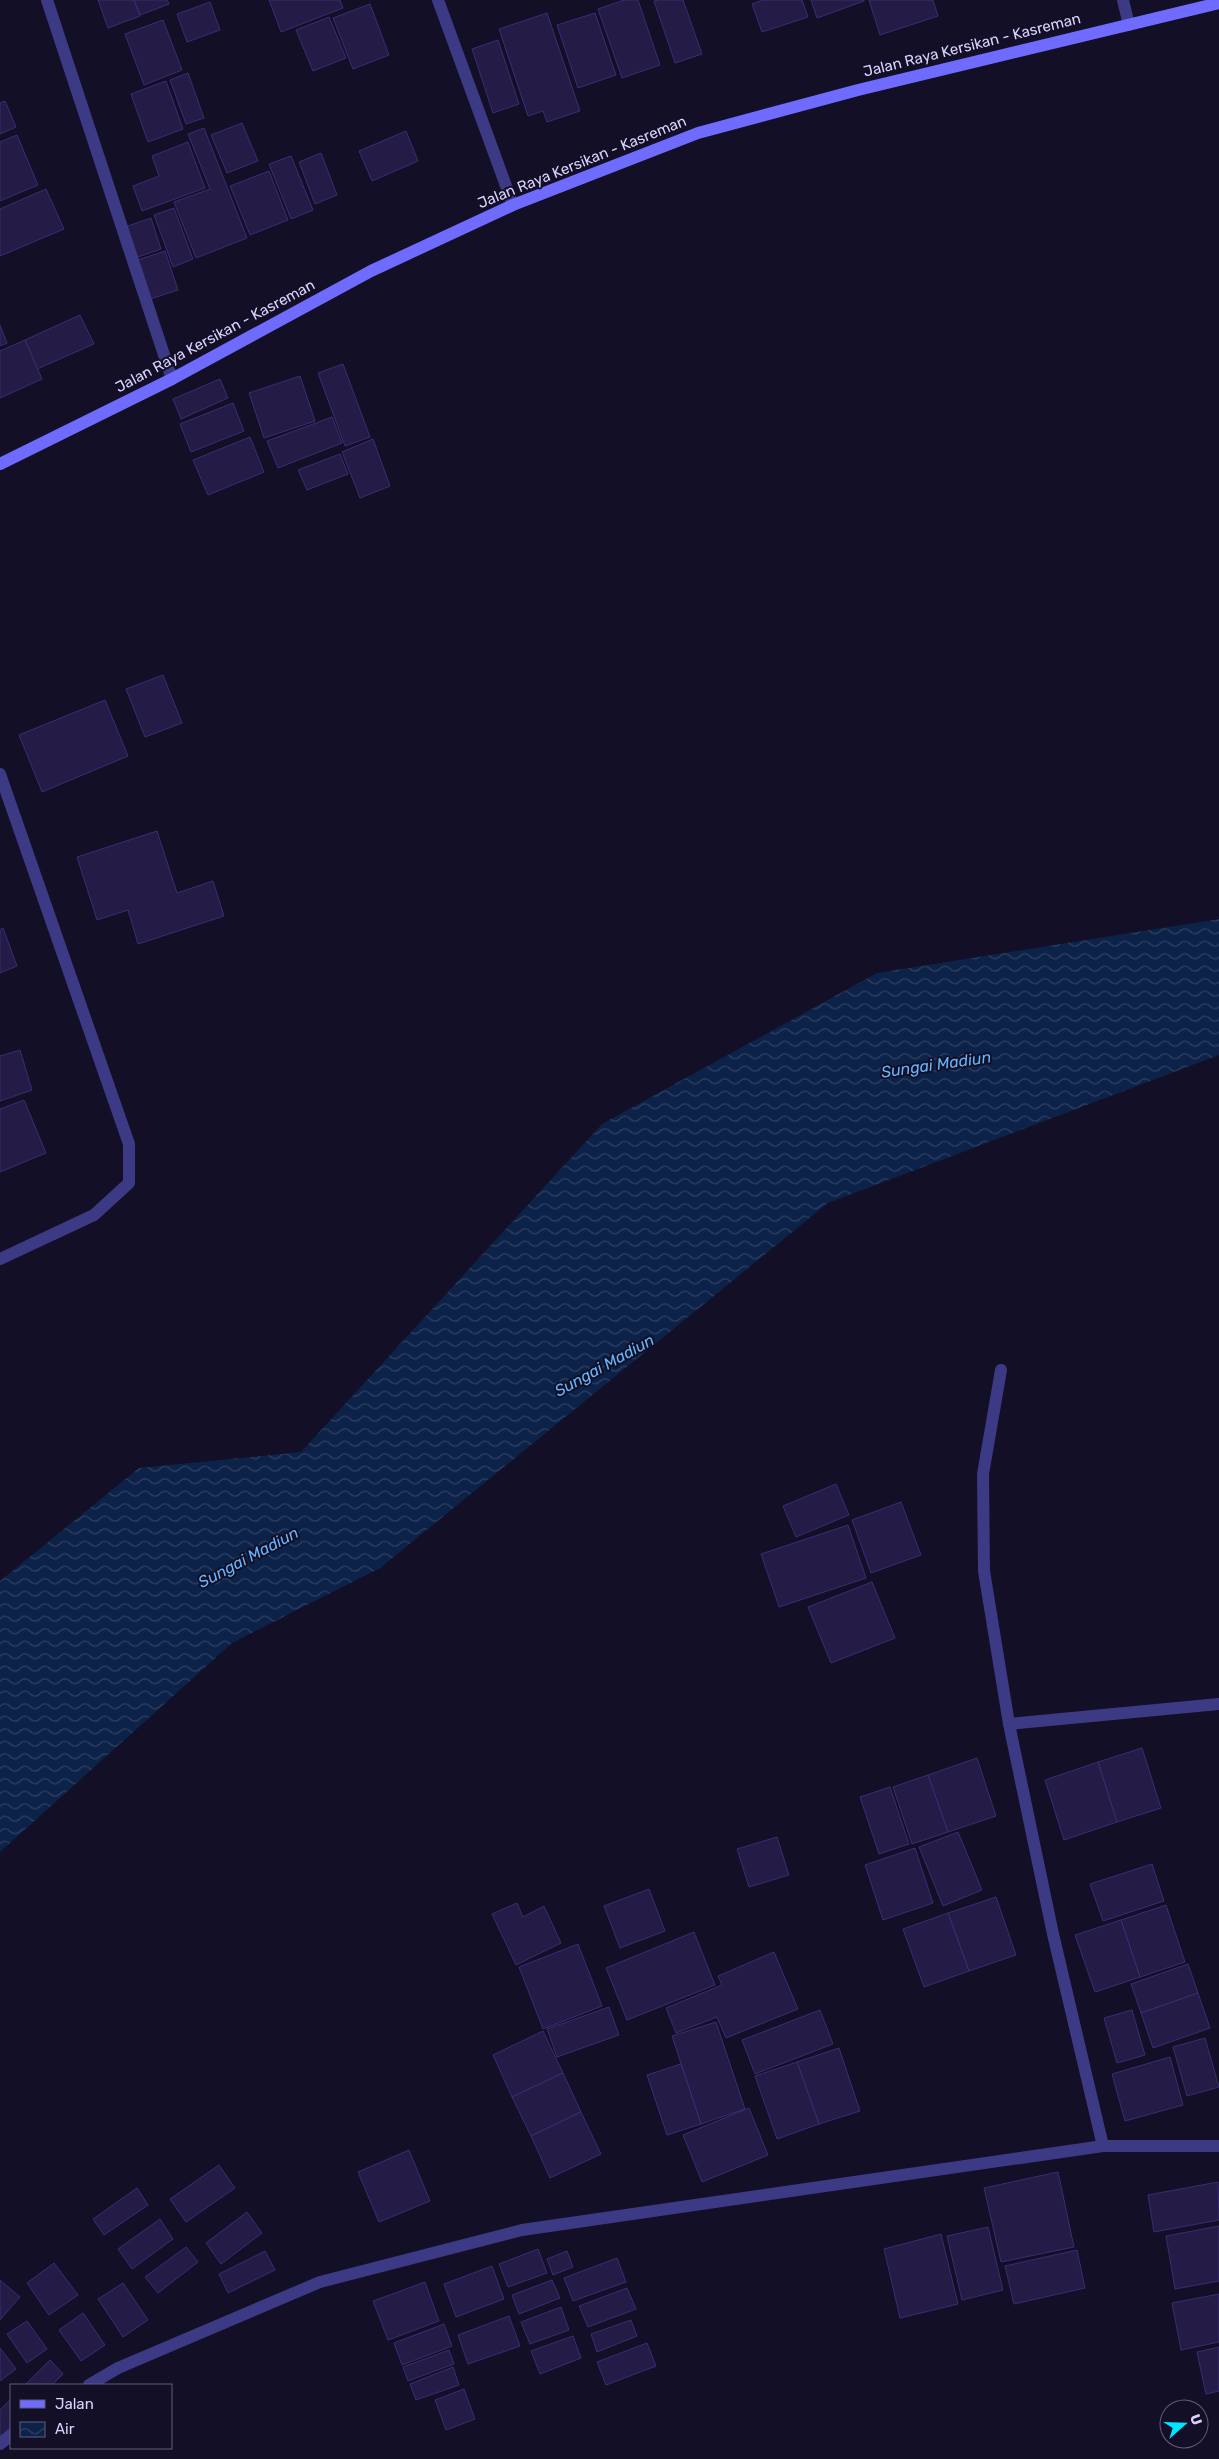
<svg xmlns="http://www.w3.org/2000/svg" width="1219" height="2459" font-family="Rubik,sans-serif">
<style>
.water{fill:url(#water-waves)}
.building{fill:#241b47;stroke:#3b2d73}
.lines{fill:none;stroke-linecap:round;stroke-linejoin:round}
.street{stroke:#3d3a85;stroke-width:12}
.secondary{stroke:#6f6bff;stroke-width:12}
.labels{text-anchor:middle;stroke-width:4;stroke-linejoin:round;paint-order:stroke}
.street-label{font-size:15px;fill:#d9d4ff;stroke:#130f26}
.water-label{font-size:16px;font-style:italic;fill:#62b6ff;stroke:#130f26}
</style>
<defs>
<pattern id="water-waves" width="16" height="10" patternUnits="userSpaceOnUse" patternTransform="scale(1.25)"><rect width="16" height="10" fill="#0c2248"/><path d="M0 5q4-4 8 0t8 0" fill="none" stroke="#2f4163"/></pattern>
</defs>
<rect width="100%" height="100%" fill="#130f26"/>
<!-- water -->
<path class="water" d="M 1219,919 L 1219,1055 L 828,1203 L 380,1568 L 232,1643 L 0,1852 L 0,1581 L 139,1468 L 301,1452 L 602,1124 L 877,973 Z"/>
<!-- building -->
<g class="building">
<path d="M 98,0 L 134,0 L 140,16 L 108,28 Z"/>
<path d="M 134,0 L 167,0 L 169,4 L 140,15 Z"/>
<path d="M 269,0 L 340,0 L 343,8 L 281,32 Z"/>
<path d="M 624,0 L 638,0 L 660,65 L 622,78 L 598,9 Z"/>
<path d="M 658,0 L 683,0 L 702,54 L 675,63 L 654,1 Z"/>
<path d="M 763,0 L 802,0 L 808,17 L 762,32 L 752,4 Z"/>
<path d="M 811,0 L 864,0 L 864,1 L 817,18 Z"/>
<path d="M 869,0 L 933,0 L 938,16 L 880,35 Z"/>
<path d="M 210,2 L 220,30 L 187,42 L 177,14 Z"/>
<path d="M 370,4 L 389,55 L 353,69 L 333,18 Z"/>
<path d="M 547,13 L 580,111 L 547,122 L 543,111 L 528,116 L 499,29 Z"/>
<path d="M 595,13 L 616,75 L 578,88 L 557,25 Z"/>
<path d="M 329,17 L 346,58 L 313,71 L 296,30 Z"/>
<path d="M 163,20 L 182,70 L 144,85 L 125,34 Z"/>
<path d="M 498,40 L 519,104 L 493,113 L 472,49 Z"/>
<path d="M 188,73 L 204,118 L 186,124 L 170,80 Z"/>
<path d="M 166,81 L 183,129 L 148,142 L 131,94 Z"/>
<path d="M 5,101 L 16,127 L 0,134 L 0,103 Z"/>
<path d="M 242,123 L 258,161 L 227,173 L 211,135 Z"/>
<path d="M 204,128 L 247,238 L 196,258 L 174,202 L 210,189 L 188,134 Z"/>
<path d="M 406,131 L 418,161 L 372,181 L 359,151 Z"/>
<path d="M 17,135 L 38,185 L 0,201 L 0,142 Z"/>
<path d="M 188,142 L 205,188 L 142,211 L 133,186 L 159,176 L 152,156 Z"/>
<path d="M 321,153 L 337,195 L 315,204 L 299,162 Z"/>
<path d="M 291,156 L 313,210 L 291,219 L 269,164 Z"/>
<path d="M 269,171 L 288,220 L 250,235 L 230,186 Z"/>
<path d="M 46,189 L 64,229 L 0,256 L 0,209 Z"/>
<path d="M 174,208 L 193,259 L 173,267 L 154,215 Z"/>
<path d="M 151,218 L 161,249 L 135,258 L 125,227 Z"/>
<path d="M 165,251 L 178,290 L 147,300 L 135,261 Z"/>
<path d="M 80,315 L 94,344 L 37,369 L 25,340 Z"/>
<path d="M 0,325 L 7,343 L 0,346 Z"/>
<path d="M 25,340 L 42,379 L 0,398 L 0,351 Z"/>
<path d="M 343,364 L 370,437 L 345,446 L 318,373 Z"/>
<path d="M 300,376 L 315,421 L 264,438 L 249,393 Z"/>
<path d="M 220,379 L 228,398 L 181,419 L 173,399 Z"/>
<path d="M 233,403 L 244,431 L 191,452 L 180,424 Z"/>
<path d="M 332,417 L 342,443 L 278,468 L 267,441 Z"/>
<path d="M 250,437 L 264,472 L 208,495 L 193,460 Z"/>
<path d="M 373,439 L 390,486 L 360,498 L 342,452 Z"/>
<path d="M 340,454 L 348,474 L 307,490 L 298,470 Z"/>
<path d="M 163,675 L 182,723 L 145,737 L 126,689 Z"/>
<path d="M 105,700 L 128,756 L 42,792 L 19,735 Z"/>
<path d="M 157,831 L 177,893 L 213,881 L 224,916 L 138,944 L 128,910 L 97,920 L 77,857 Z"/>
<path d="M 3,928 L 17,966 L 0,973 L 0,930 Z"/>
<path d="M 20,1050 L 32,1090 L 0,1101 L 0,1056 Z"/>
<path d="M 24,1100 L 46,1153 L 0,1172 L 0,1109 Z"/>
<path d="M 836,1484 L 849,1515 L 796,1537 L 783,1506 Z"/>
<path d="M 901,1502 L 921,1555 L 871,1573 L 852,1520 Z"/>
<path d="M 848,1525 L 866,1578 L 779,1607 L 761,1554 Z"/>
<path d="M 872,1582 L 895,1638 L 831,1663 L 808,1607 Z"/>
<path d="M 1142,1748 L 1161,1808 L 1117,1822 L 1098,1762 Z"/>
<path d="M 977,1758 L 996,1816 L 948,1832 L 928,1775 Z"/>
<path d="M 1098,1762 L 1117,1822 L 1064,1840 L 1045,1780 Z"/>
<path d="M 928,1775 L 948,1832 L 912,1844 L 893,1787 Z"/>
<path d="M 890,1787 L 909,1844 L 879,1854 L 860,1797 Z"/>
<path d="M 958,1832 L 982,1890 L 943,1906 L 919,1847 Z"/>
<path d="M 777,1837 L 789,1875 L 749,1887 L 737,1849 Z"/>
<path d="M 915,1848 L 933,1903 L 883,1920 L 865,1865 Z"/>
<path d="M 1152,1864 L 1164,1901 L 1103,1921 L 1090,1884 Z"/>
<path d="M 649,1889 L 665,1931 L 620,1948 L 604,1906 Z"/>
<path d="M 996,1897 L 1016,1955 L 969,1971 L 948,1913 Z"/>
<path d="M 517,1903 L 523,1917 L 544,1906 L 561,1943 L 516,1965 L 492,1914 Z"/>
<path d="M 1166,1905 L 1185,1962 L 1140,1977 L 1121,1920 Z"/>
<path d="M 948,1913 L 969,1971 L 924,1987 L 903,1929 Z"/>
<path d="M 1121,1920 L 1140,1977 L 1095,1992 L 1075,1935 Z"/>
<path d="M 694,1932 L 715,1985 L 627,2020 L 606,1968 Z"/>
<path d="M 578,1944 L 602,2006 L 543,2029 L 519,1967 Z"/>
<path d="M 774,1952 L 798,2009 L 726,2038 L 717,2017 L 676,2033 L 666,2008 L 722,1985 L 718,1976 Z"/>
<path d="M 1188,1964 L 1198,1993 L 1141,2013 L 1131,1984 Z"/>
<path d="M 1198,1993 L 1210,2028 L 1153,2048 L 1141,2013 Z"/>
<path d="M 609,2007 L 619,2035 L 557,2057 L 547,2029 Z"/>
<path d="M 820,2010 L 833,2044 L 755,2074 L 742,2040 Z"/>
<path d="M 1132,2010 L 1145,2055 L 1117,2063 L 1104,2018 Z"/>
<path d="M 716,2022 L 745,2109 L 701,2124 L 672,2036 Z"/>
<path d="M 543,2031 L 563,2073 L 512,2097 L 493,2055 Z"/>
<path d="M 1205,2038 L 1219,2087 L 1187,2096 L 1173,2047 Z"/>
<path d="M 839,2048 L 860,2111 L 819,2124 L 797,2062 Z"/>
<path d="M 1170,2057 L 1183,2105 L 1125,2121 L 1112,2074 Z"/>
<path d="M 797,2062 L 819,2124 L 777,2139 L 755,2076 Z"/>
<path d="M 681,2064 L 701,2124 L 667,2135 L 647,2075 Z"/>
<path d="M 563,2073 L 581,2112 L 531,2136 L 512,2097 Z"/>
<path d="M 749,2108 L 768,2155 L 702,2182 L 683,2135 Z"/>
<path d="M 581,2112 L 601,2154 L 550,2178 L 531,2136 Z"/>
<path d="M 409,2150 L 430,2201 L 379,2222 L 358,2172 Z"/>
<path d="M 219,2165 L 235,2188 L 186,2222 L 170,2199 Z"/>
<path d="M 1058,2172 L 1074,2247 L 1001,2262 L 984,2188 Z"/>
<path d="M 1218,2182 L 1219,2220 L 1154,2232 L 1148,2195 Z"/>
<path d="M 137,2188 L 148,2205 L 104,2235 L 93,2219 Z"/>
<path d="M 247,2212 L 262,2233 L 221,2264 L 206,2243 Z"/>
<path d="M 160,2219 L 173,2239 L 132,2269 L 118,2249 Z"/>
<path d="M 1219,2226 L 1219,2281 L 1175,2289 L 1166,2236 Z"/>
<path d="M 988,2227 L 1003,2290 L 962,2300 L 947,2236 Z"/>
<path d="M 941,2234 L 958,2304 L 900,2318 L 884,2249 Z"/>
<path d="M 186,2247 L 198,2262 L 158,2293 L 145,2277 Z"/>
<path d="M 538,2249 L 547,2273 L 508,2287 L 499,2264 Z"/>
<path d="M 1077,2250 L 1085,2288 L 1014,2304 L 1005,2266 Z"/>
<path d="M 265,2251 L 275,2270 L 228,2293 L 219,2274 Z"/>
<path d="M 567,2251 L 573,2267 L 553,2275 L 547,2259 Z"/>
<path d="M 617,2258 L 626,2282 L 573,2301 L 564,2278 Z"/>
<path d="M 54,2263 L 78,2295 L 49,2315 L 27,2283 Z"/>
<path d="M 492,2266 L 504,2299 L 456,2317 L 444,2284 Z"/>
<path d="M 0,2280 L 20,2297 L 0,2320 Z"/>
<path d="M 552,2280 L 560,2298 L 519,2314 L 512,2295 Z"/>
<path d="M 425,2282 L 439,2321 L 388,2340 L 373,2301 Z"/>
<path d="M 123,2283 L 148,2320 L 123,2337 L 98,2299 Z"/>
<path d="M 627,2288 L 636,2309 L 588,2327 L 579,2306 Z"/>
<path d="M 1219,2294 L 1219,2342 L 1181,2350 L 1172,2303 Z"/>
<path d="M 561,2307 L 569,2330 L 530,2344 L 521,2322 Z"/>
<path d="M 83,2313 L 105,2345 L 81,2361 L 59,2330 Z"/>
<path d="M 509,2316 L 520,2346 L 468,2364 L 458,2335 Z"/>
<path d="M 631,2320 L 637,2336 L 597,2352 L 591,2334 Z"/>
<path d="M 27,2321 L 47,2349 L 27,2363 L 7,2334 Z"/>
<path d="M 444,2324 L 452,2346 L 402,2365 L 394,2343 Z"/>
<path d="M 573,2336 L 581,2358 L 540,2374 L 531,2351 Z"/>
<path d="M 647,2343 L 656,2366 L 606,2385 L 597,2362 Z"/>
<path d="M 1219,2347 L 1219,2391 L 1206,2394 L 1197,2352 Z"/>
<path d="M 0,2348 L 16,2369 L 0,2381 Z"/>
<path d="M 449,2350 L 454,2364 L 408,2381 L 403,2367 Z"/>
<path d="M 50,2360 L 63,2374 L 52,2385 L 25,2385 Z"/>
<path d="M 453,2367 L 459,2385 L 416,2400 L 410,2384 Z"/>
<path d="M 464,2389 L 475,2419 L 446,2430 L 435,2400 Z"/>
<path d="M 11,2399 L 11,2426 L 0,2438 L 0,2410 Z"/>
</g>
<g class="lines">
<!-- street -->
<g class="street">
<path d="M 47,0 L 172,379"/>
<path d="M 438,0 L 513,205"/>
<path d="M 1123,0 L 1129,25"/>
<path d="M 0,774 L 129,1144 L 129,1183 L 94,1215 L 0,1259"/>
<path d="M 1001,1370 L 983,1474 L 984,1571 L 1009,1724 L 1053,1934 L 1103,2146"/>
<path d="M 1009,1724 L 1219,1704"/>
<path d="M 89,2385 L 118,2368 L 320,2282 L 522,2230 L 1103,2146 L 1219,2146"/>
<path d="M 0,2444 L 11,2435"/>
</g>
<!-- secondary -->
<path class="secondary" d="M 0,464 L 172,379 L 371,271 L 513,205 L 698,133 L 858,90 L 1219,3"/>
</g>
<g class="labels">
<!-- street labels -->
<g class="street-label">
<text transform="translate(972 45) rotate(-14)" y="5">Jalan Raya Kersikan - Kasreman</text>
<text transform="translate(582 162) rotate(-22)" y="5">Jalan Raya Kersikan - Kasreman</text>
<text transform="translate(215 336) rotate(-28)" y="5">Jalan Raya Kersikan - Kasreman</text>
</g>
<!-- water labels -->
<g class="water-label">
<text transform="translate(936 1064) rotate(-8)" y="6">Sungai Madiun</text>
<text transform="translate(604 1365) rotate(-29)" y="6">Sungai Madiun</text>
<text transform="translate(248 1557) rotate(-28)" y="6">Sungai Madiun</text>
</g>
</g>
<!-- legend -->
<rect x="10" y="2384" width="162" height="65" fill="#130f26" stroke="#625e7d"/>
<rect x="20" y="2400" width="25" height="8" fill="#6f6bff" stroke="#625e7d"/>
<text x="55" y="2409" font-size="15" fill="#d9d4ff">Jalan</text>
<rect x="20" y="2422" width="25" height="15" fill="url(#water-waves)" stroke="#625e7d"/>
<text x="55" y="2434" font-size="15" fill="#d9d4ff">Air</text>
<!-- north arrow -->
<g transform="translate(1184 2424) rotate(70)"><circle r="24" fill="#130f26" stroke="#625e7d"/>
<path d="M0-4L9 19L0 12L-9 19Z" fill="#00e5ff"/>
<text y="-8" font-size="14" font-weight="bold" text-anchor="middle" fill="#d9d4ff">U</text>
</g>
</svg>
